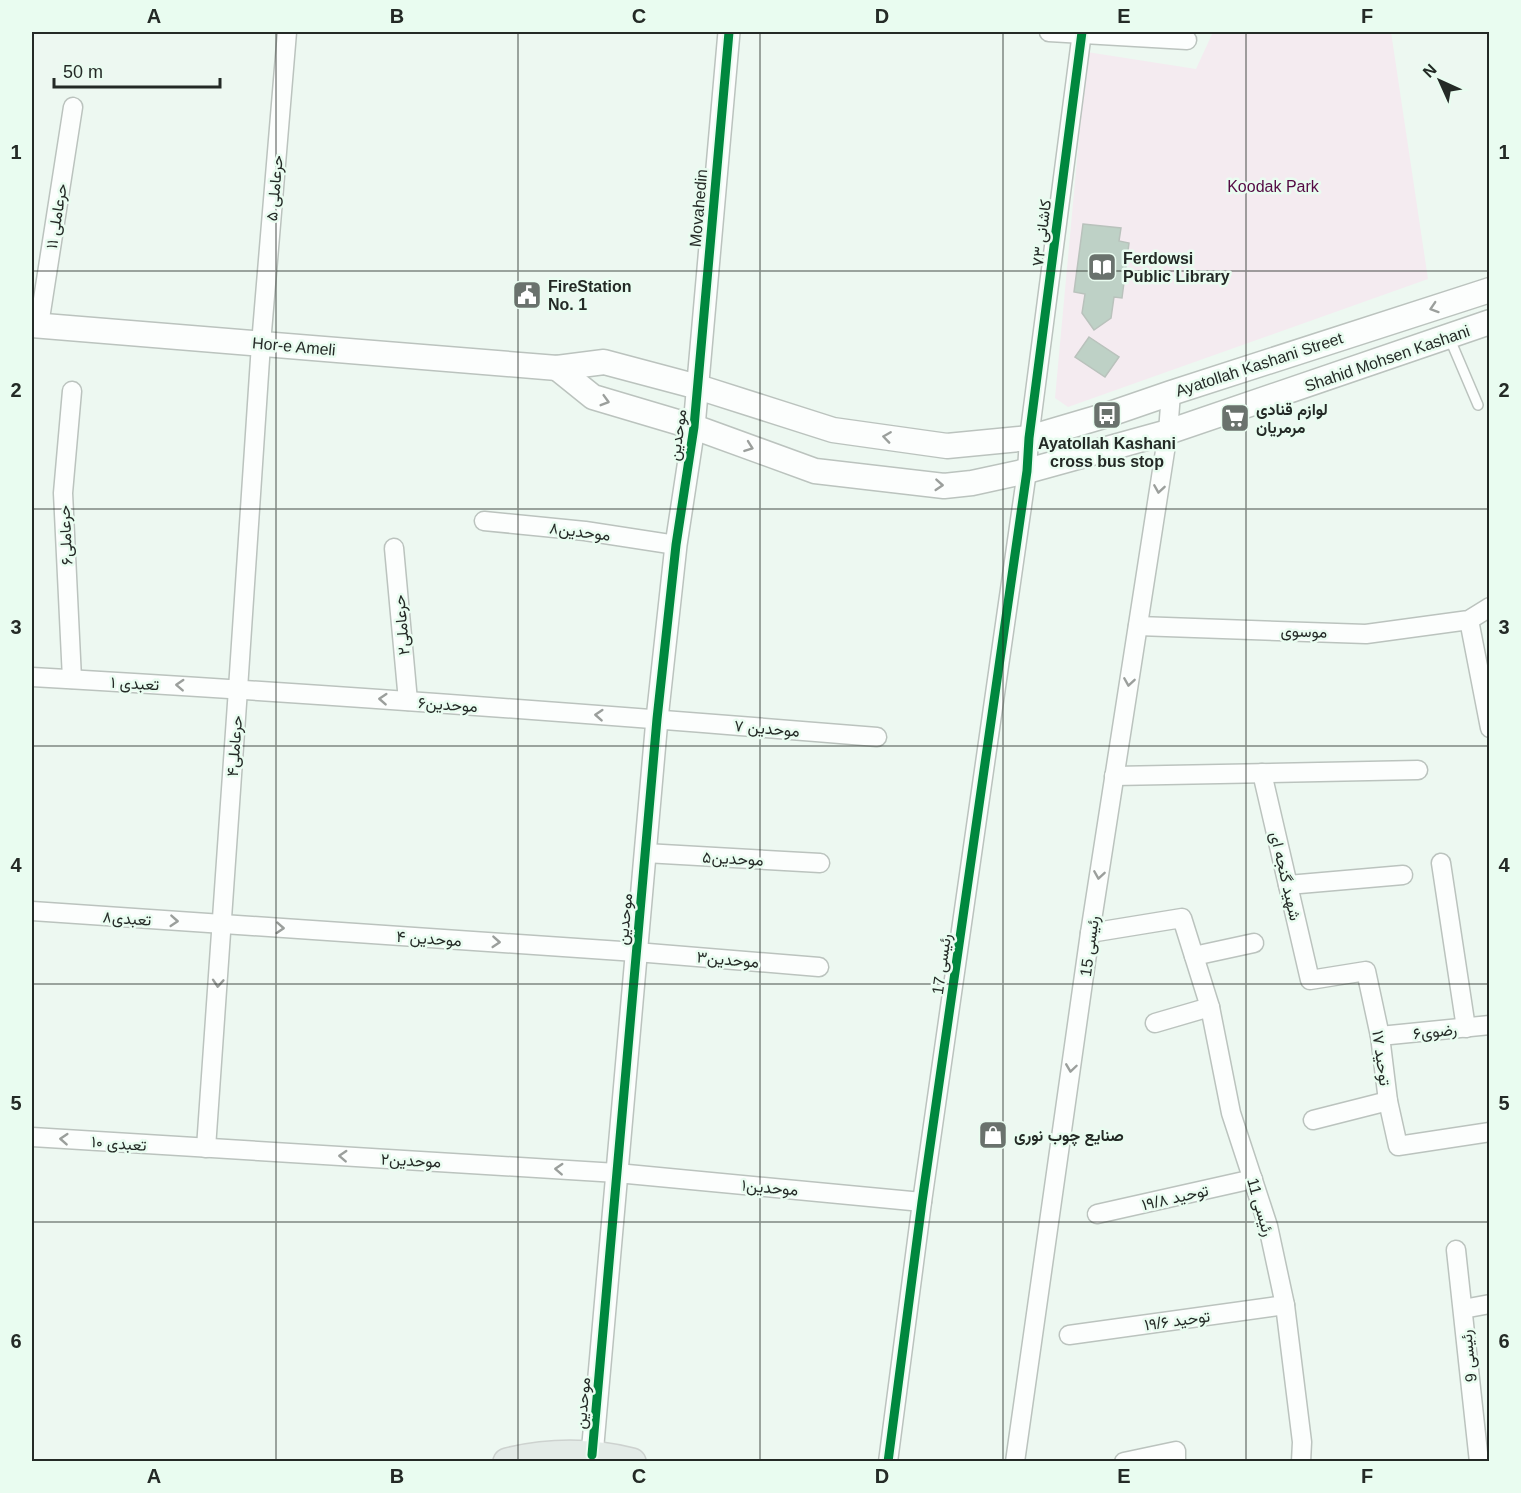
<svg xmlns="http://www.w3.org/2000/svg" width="1521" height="1493" font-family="Arial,Vazirmatn,sans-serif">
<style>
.green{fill:#f4ebf0}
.building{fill:#bed1c6;stroke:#b9c2bc;stroke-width:1.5}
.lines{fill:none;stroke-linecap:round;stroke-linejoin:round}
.service-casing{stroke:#bbc3be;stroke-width:12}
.minor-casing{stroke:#bbc3be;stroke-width:21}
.tertiary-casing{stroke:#bbc3be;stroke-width:24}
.secondary-casing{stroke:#bbc3be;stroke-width:27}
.primary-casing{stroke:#cdd2cf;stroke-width:30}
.service{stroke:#fcfefd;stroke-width:9}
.minor{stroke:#fcfefd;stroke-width:18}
.tertiary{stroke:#fcfefd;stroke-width:21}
.secondary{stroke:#fcfefd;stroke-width:24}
.primary{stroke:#e3ebe7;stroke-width:27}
.cycleway-casing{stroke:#e9fcf0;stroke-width:13}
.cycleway{stroke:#00873e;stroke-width:9}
.oneway{stroke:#9b9f9c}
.grid{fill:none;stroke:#242a26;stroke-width:1.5;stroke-opacity:0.55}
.labels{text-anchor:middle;stroke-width:5;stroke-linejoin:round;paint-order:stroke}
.park-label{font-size:16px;fill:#540b44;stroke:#e9fcf0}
.street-label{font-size:16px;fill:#242a26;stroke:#e9fcf0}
.poi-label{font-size:16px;font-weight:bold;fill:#242a26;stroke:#e9fcf0;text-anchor:start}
.neatline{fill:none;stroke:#242a26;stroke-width:2}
.grid-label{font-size:20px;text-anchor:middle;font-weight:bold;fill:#242a26}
</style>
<rect width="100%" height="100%" fill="#edf8f1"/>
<!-- green -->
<path class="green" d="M 1213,32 L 1391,32 L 1428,279 L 1068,407 L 1055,398 L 1087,52 L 1196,69 Z"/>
<!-- building -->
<g class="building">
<path d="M 1083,224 L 1121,228 L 1119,241 L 1129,243 L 1122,298 L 1114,297 L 1111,318 L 1094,330 L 1082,313 L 1085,294 L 1074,292 Z"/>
<path d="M 1089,337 L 1119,357 L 1105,377 L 1075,357 Z"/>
</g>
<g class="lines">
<!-- service casing -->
<g class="service-casing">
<path id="service" d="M 1449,337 L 1478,405"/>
</g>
<!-- minor casing -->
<g class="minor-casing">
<g id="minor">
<path d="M 1049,32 L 1187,40"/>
<path d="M 39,325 L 73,107"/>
<path d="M 484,521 L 585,531 L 676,545"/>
<path d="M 394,548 L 408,701"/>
<path d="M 1469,620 L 1490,728"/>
<path d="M 1138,626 L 1366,634 L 1469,620 L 1490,607"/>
<path d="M 32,677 C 314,693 596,714 877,737"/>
<path d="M 72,679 L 63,493 L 72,391"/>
<path d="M 1262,773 L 1310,980 L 1366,971 L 1380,1036 L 1388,1101 L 1398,1146 L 1490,1132"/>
<path d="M 1114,776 L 1418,770"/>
<path d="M 645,853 L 820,863"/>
<path d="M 1441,863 L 1466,1028"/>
<path d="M 1288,885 L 1403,875"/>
<path d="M 32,911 L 636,952 L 819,967"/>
<path d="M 1090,933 L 1182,918 L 1210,1007 L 1231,1113 L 1268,1226 L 1285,1305 L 1302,1442 L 1301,1462"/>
<path d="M 1194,956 L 1254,943"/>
<path d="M 1155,1023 L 1210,1007"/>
<path d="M 1380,1036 L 1490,1025"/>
<path d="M 1313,1120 L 1388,1101"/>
<path d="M 32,1137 L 617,1173 L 922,1202"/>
<path d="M 206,1148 L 238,689 L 261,344 L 287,32"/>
<path d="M 1097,1214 L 1253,1179"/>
<path d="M 1456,1250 L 1479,1462"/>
<path d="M 1463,1309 L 1490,1304"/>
<path d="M 1069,1335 L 1285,1305"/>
<path d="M 888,1462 L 922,1202 L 1027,471 L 1029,438 L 1082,32"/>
<path d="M 1015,1462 L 1090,933 L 1168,432 L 1171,393"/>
<path d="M 1124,1462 L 1176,1451 L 1176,1462"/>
</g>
</g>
<!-- tertiary casing -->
<g class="tertiary-casing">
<path id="tertiary" d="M 592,1455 L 657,719 L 676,545 L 694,427 L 729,32"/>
</g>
<!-- secondary casing -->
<g class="secondary-casing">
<g id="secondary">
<path d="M 32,325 L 557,368 L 604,362 L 698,387 L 833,430 L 947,446 L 1029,438 L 1107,415 L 1171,393 L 1490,290"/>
<path d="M 557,368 L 593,397 L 694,427 L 815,471 L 944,486 L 972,483 L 1027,471 L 1168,432 L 1490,322"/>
</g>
</g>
<!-- primary casing -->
<g class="primary-casing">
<path id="primary" d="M 507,1462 C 548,1452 592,1452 632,1462"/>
</g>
<!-- service -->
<use href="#service" class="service"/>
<!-- minor -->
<use href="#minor" class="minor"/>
<!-- tertiary -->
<use href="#tertiary" class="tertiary"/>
<!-- secondary -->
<use href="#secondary" class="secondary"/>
<!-- primary -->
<use href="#primary" class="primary"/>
<!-- cycleway casing -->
<g class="cycleway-casing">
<g id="cycleway">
<path d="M 592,1455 L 657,719 L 676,545 L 694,427 L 729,32"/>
<path d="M 888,1462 L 922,1202 L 1027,471 L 1029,438 L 1082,32"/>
</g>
</g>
<!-- cycleway -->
<use href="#cycleway" class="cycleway"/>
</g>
<!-- one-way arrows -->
<defs><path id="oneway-chevron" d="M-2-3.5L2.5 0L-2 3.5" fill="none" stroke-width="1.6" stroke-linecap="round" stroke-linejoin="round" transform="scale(1.5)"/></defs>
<g class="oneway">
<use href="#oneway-chevron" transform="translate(1434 308) rotate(162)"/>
<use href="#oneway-chevron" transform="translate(605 401) rotate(16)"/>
<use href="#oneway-chevron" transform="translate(887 437) rotate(-172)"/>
<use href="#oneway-chevron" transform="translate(749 447) rotate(20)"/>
<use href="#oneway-chevron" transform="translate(939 485) rotate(4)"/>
<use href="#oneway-chevron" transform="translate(1159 489) rotate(99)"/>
<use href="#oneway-chevron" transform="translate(1129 682) rotate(99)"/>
<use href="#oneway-chevron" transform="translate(180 685) rotate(-177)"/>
<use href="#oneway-chevron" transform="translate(383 699) rotate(-176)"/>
<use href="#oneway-chevron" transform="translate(599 715) rotate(-176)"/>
<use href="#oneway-chevron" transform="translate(1099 875) rotate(99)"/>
<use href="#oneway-chevron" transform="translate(174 921) rotate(4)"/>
<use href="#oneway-chevron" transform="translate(280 928) rotate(4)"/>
<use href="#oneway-chevron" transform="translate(496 942) rotate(4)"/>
<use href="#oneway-chevron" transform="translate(218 983) rotate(94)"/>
<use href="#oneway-chevron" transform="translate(1071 1068) rotate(98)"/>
<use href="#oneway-chevron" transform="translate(64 1139) rotate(-176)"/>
<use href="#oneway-chevron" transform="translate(343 1156) rotate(-177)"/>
<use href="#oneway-chevron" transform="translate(559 1169) rotate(-177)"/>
</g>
<!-- grid -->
<path class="grid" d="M 276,32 L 276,1462M 518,32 L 518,1462M 760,32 L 760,1462M 1003,32 L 1003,1462M 1246,32 L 1246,1462M 32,271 L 1490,271M 32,509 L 1490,509M 32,746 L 1490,746M 32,984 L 1490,984M 32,1222 L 1490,1222"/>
<!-- icons -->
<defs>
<g id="library-square" transform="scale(1.5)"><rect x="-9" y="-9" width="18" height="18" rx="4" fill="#6a726d" stroke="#e9fcf0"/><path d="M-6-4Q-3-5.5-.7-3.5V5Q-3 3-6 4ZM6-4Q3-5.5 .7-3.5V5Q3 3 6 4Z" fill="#fff"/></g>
<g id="civic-square" transform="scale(1.5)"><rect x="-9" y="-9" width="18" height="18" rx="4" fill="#6a726d" stroke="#e9fcf0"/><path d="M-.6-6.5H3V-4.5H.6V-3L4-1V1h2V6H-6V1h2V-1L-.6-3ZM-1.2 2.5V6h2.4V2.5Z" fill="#fff"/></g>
<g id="bus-square" transform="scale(1.5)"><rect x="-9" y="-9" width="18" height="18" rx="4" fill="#6a726d" stroke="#e9fcf0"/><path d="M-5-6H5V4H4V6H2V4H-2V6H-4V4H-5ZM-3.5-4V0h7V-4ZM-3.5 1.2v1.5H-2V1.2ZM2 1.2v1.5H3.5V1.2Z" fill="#fff"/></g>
<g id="supermarket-square" transform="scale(1.5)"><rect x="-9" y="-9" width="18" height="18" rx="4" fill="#6a726d" stroke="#e9fcf0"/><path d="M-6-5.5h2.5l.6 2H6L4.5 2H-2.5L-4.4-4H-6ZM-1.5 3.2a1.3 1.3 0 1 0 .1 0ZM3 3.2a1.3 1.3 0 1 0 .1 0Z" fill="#fff"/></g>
<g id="shop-square" transform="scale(1.5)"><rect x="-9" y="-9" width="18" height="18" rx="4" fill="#6a726d" stroke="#e9fcf0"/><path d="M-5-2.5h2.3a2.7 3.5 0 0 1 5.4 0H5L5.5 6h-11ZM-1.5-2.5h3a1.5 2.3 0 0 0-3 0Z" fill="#fff"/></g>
</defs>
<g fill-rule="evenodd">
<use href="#library-square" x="1102" y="267"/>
<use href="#civic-square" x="527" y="295"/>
<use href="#bus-square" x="1107" y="415"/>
<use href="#supermarket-square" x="1235" y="418"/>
<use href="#shop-square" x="993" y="1135"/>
</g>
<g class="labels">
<!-- park labels -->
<g class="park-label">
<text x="1273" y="192">Koodak Park</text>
</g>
<!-- street labels -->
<g class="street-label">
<text transform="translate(274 188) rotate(-85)" y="6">حرعاملی ۵</text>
<text transform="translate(698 208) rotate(-85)" y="6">Movahedin</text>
<text transform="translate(56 216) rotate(-81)" y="6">حرعاملی ۱۱</text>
<text transform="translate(1041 233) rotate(-83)" y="6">کاشانی ۷۳</text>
<text transform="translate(294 346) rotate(5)" y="6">Hor-e Ameli</text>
<text transform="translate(1387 358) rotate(-19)" y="6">Shahid Mohsen Kashani</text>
<text transform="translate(1259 364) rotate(-18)" y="6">Ayatollah Kashani Street</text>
<text transform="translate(677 435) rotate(-82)" y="6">موحدین</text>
<text transform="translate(580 531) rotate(7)" y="6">موحدین۸</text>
<text transform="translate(65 535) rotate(-93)" y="6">حرعاملی۶</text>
<text transform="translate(401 625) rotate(-95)" y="6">حرعاملی۲</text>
<text transform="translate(1304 631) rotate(2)" y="6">موسوی</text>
<text transform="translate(135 683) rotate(3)" y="6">تعبدی ۱</text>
<text transform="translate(448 704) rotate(4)" y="6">موحدین۶</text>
<text transform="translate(767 728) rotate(5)" y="6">موحدین ۷</text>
<text transform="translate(234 746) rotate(-86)" y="6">حرعاملی۴</text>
<text transform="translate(733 858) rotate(3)" y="6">موحدین۵</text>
<text transform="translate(1286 876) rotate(77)" y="6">شهید گنجه ای</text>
<text transform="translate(127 918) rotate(4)" y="6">تعبدی۸</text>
<text transform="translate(624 919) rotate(-85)" y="6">موحدین</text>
<text transform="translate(429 938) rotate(4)" y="6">موحدین ۴</text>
<text transform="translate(1089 946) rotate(-82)" y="6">رئیسی 15</text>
<text transform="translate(728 959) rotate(5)" y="6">موحدین۳</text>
<text transform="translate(941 964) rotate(-82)" y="6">رئیسی 17</text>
<text transform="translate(1435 1031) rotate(-6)" y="6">رضوی۶</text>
<text transform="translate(1382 1058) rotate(82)" y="6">توحید ۱۷</text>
<text transform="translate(119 1143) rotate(4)" y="6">تعبدی ۱۰</text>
<text transform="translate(411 1160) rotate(3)" y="6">موحدین۲</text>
<text transform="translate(770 1187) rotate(5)" y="6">موحدین۱</text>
<text transform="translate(1175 1197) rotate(-13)" y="6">توحید ۱۹/۸</text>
<text transform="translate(1261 1207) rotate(74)" y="6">رئیسی 11</text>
<text transform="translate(1177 1320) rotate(-8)" y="6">توحید ۱۹/۶</text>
<text transform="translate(1468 1356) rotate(-96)" y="6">رئیسی 9</text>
<text transform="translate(582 1403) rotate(-85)" y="6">موحدین</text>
</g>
<!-- poi labels -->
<g class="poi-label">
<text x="1123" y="264">Ferdowsi<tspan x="1123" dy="18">Public Library</tspan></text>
<text x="548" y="292">FireStation<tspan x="548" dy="18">No. 1</tspan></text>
<text x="1256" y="415">لوازم قنادی<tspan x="1256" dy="18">مرمریان</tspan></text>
<text x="1107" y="449" text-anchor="middle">Ayatollah Kashani<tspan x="1107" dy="18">cross bus stop</tspan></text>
<text x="1014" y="1141">صنایع چوب نوری</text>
</g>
</g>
<!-- border -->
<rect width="1521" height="1493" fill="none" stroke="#e9fcf0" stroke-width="66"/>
<!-- north arrow -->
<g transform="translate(1440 81) rotate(315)" stroke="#e9fcf0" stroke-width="4.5" paint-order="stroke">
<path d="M0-4.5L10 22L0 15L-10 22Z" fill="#242a26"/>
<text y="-9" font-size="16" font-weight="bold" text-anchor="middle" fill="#242a26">N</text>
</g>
<!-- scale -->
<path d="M54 78v9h166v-9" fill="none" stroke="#242a26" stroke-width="3"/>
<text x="63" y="78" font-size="18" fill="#242a26" stroke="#e9fcf0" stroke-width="4.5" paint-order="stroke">50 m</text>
<rect x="33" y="33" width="1455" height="1427" class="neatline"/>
<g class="grid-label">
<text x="154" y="23">A</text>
<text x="397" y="23">B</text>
<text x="639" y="23">C</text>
<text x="882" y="23">D</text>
<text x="1124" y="23">E</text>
<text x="1367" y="23">F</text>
<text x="16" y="159">1</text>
<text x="1504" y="159">1</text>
<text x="16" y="397">2</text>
<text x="1504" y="397">2</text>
<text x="16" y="634">3</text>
<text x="1504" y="634">3</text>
<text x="16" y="872">4</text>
<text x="1504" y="872">4</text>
<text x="16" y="1110">5</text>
<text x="1504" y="1110">5</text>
<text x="16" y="1348">6</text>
<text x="1504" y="1348">6</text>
<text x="154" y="1483">A</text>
<text x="397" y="1483">B</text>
<text x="639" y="1483">C</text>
<text x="882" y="1483">D</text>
<text x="1124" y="1483">E</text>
<text x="1367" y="1483">F</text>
</g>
</svg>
